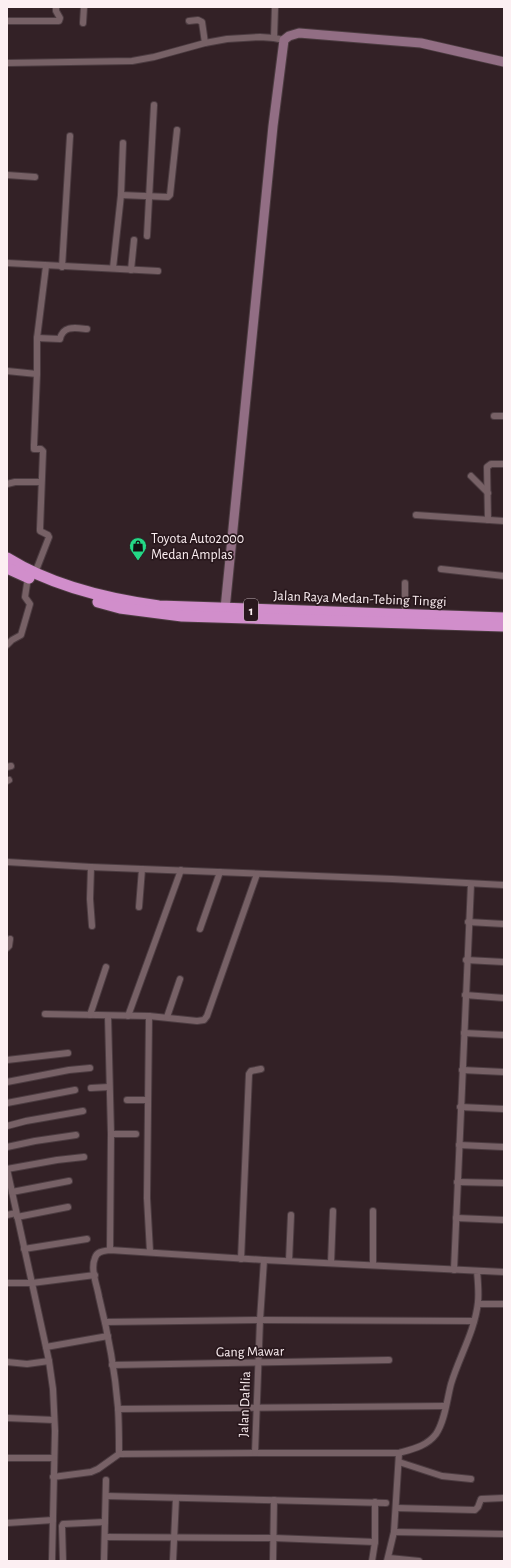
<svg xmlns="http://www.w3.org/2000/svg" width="511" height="1568" font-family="'Alegreya Sans',sans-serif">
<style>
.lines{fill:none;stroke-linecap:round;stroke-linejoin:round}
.street-casing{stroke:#4c3c41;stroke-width:8}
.secondary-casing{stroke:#4c3c41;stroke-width:11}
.highway-casing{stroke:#4c3c41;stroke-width:13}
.street{stroke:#776166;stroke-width:6}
.secondary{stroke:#926e84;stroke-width:9}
.highway{stroke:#d18ecb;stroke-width:11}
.labels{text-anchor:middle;stroke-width:3.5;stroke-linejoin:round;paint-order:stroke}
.shield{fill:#29181d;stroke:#bdaeb2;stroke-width:1}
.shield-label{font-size:13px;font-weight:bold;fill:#fceff2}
.poi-label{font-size:14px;fill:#fceff2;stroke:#29181d;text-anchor:start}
.street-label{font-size:14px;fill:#fceff2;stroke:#29181d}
</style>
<rect width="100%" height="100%" fill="#332126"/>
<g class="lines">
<!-- street casing -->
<g class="street-casing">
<g id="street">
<path d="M 7,21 L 59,21 L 60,18 L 56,11 L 56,7"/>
<path d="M 189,21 L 198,20 L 202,22 L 205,43"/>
<path d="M 83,23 L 84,7"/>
<path d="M 274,38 L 275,7"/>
<path d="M 7,63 L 132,61 L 154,57 L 205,43 L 227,39 L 260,37 L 274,38 L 284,40"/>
<path d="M 7,175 L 35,177"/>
<path d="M 121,195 L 168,197 L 170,195 L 177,130"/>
<path d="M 147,236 L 154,105"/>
<path d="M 7,263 L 158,271"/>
<path d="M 62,267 L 70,136"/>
<path d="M 113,268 L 121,195 L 123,143"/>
<path d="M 131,270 L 134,240"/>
<path d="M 37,338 L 60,339 C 63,325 76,328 87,329"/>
<path d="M 7,371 L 37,374"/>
<path d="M 494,416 L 504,416"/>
<path d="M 471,476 L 488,493"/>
<path d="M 7,484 L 15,482 L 41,482"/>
<path d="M 416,515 L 504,521"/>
<path d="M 488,520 L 487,467 L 491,464 L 504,464"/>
<path d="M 441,569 L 504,576"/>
<path d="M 35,573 L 49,537 L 48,535 L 40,531 L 40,529 L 43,451 L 41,449 L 34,449 L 34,445 L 37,374 L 37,338 L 46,266"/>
<path d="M 405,583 L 405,615"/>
<path d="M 7,645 L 12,640 L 21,635 L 30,604 L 25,597 L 28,577"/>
<path d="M 7,767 L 11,766"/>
<path d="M 7,781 L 9,780"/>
<path d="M 7,862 L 91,867 L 392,879 L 504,885"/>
<path d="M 91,867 L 90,899 L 92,926"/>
<path d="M 139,907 L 142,869"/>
<path d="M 468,922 L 504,924"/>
<path d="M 200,929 L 220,872"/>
<path d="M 7,948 L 9,946 L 10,939"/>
<path d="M 466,960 L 504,962"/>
<path d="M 465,995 L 504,998"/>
<path d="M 45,1014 L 149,1016 L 197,1021 L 204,1020 L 207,1016 L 257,874"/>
<path d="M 90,1015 L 106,967"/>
<path d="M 108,1016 L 111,1134 L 110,1250"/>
<path d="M 128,1016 L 181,870"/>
<path d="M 149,1016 L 147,1198 L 150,1252"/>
<path d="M 167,1017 L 180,979"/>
<path d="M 464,1033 L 504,1035"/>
<path d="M 7,1060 L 68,1053"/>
<path d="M 462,1070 L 504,1072"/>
<path d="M 7,1082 L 69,1070 L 90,1068"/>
<path d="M 91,1088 L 109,1087"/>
<path d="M 127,1100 L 147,1100"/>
<path d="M 7,1103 L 75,1090"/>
<path d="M 460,1107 L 504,1109"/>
<path d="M 7,1126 L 26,1121 L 83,1111"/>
<path d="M 111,1134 L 136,1134"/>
<path d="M 459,1145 L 504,1147"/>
<path d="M 7,1147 L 35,1141 L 76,1135"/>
<path d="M 7,1169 L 49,1361 L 53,1389 L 55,1431 L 52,1561"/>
<path d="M 7,1169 L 57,1160 L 84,1157"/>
<path d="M 457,1182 L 504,1183"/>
<path d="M 12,1192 L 69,1181"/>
<path d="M 7,1215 L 16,1213"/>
<path d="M 17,1217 L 68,1207"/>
<path d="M 456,1218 L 504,1220"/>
<path d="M 24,1249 L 87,1239"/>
<path d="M 241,1259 L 249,1074 L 251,1071 L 261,1069"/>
<path d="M 289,1261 L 291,1215"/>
<path d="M 331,1263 L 333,1211"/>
<path d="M 373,1265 L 373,1211"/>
<path d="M 454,1270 L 471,884"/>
<path d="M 477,1271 C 478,1282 479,1292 478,1302 C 475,1331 459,1357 451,1384 C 447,1399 445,1421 436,1434 C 427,1446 413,1449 399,1453 L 255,1453 L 119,1454 C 119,1439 119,1424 118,1408 C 115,1371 108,1333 99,1297 C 97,1285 90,1269 95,1258 C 97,1251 104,1251 110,1250 L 264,1260 L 504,1272"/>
<path d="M 7,1283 L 32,1283 L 95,1275"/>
<path d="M 478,1304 L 504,1304"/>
<path d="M 105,1322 L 260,1320 L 474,1321"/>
<path d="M 46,1347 L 108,1336"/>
<path d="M 7,1362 L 27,1364 L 49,1361"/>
<path d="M 112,1365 L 389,1360"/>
<path d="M 118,1409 L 445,1406"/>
<path d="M 7,1418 L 54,1420"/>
<path d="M 255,1453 L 260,1320 L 264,1260"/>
<path d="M 7,1458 L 54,1458"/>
<path d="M 399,1462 L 442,1476 L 471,1479"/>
<path d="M 53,1477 L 91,1472 L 98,1469 L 119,1454"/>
<path d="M 106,1496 L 386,1503"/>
<path d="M 396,1508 L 475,1510 L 478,1507 L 481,1499 L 504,1498"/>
<path d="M 7,1523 L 53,1520"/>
<path d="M 394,1532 L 504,1534"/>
<path d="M 106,1537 L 274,1538 L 375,1542"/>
<path d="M 389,1558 L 419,1561"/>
<path d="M 63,1561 L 62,1526 L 63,1524 L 105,1522"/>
<path d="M 104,1561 L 106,1480"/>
<path d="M 173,1561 L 176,1498"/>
<path d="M 273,1561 L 274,1500"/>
<path d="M 372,1561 L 375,1542 L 375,1502"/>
<path d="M 387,1561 L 394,1532 L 399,1453"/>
</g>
</g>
<!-- secondary casing -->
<g class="secondary-casing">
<path id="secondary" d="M 225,609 L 273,126 L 284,40 L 289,36 L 299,33 L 421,43 L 504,62"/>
</g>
<!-- highway casing -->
<g class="highway-casing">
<g id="highway">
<path d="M 7,558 C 52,586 107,599 159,606 L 504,618"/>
<path d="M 7,568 L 29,578"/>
<path d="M 98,602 L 120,608 L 182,616 L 504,626"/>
</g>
</g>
<!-- street -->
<use href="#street" class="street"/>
<!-- secondary -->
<use href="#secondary" class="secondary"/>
<!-- highway -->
<use href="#highway" class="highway"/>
</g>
<!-- icons -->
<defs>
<g id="shop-pin" transform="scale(0.9)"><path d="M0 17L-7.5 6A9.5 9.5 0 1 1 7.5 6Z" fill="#24d886" stroke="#29181d"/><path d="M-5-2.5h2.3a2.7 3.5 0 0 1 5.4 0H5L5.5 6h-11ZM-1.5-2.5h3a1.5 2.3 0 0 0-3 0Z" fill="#111"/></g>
</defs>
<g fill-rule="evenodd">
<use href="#shop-pin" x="138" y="546"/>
</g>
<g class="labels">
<!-- shield labels -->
<rect class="shield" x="244" y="599" width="14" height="22" rx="3"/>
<g class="shield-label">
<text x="251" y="615">1</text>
</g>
<!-- poi labels -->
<g class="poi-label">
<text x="151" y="543">Toyota Auto2000<tspan x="151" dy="16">Medan Amplas</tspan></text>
</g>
<!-- street labels -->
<g class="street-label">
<text transform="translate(360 598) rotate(2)" y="5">Jalan Raya Medan-Tebing Tinggi</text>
<text transform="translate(250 1351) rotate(-1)" y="5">Gang Mawar</text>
<text transform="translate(244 1404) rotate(-88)" y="5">Jalan Dahlia</text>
</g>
</g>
<!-- border -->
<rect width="511" height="1568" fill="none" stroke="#fceff2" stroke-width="16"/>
</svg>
